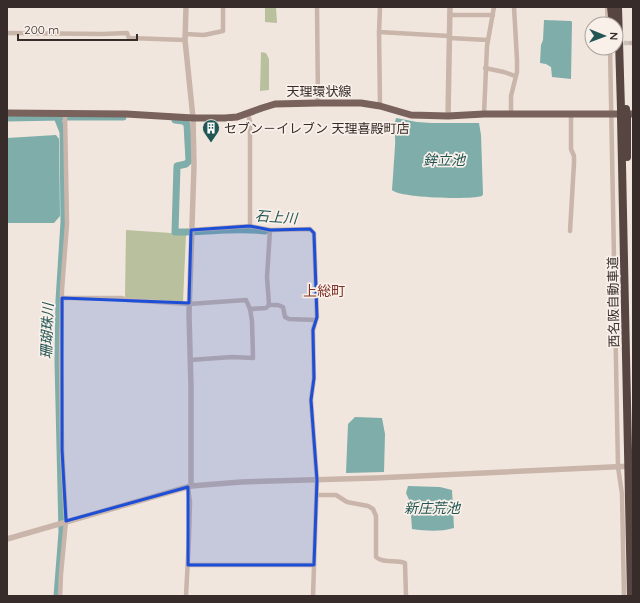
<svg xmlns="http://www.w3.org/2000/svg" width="640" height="603" font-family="Quicksand,'Noto Sans JP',sans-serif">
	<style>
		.green { fill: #b8c09e }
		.water { fill: #7eadaa }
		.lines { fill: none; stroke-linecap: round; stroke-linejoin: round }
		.river { stroke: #7eadaa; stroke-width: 7 }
		.minor-tunnel { stroke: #ccc1ba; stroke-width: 4.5; stroke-dasharray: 4.5 2; stroke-linecap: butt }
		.minor { stroke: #c9b5aa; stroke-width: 4.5 }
		.tertiary { stroke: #c9b5aa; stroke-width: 5.5 }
		.primary { stroke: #78625b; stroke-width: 7 }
		.motorway { stroke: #574541; stroke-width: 8 }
		.motorway-bridge { stroke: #574541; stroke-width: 8 }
		.marked { fill: #1d4ed8; fill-opacity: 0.2; stroke: #1d4ed8; stroke-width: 3; stroke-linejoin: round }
		.labels { text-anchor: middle; stroke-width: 3.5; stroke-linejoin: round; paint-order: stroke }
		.street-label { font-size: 13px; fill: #372c29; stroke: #f9f0ea }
		.poi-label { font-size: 13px; fill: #372c29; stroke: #f9f0ea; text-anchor: start }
		.water-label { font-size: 14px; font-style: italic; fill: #215654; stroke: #f9f0ea }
		.neighbourhood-label { font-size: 14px; fill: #813226; stroke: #f9f0ea }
	</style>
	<rect width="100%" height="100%" fill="#f1e6de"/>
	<g class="green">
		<path d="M 265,7 L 276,7 L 277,23 L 265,22 Z"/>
		<path d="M 261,52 L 266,53 L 269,59 L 269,90 L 260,91 Z"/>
		<path d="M 126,230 L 186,234 L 183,302 L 125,298 Z"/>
	</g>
	<g class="water">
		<path d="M 544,20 L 571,21 L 572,22 L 571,79 L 552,77 L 551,67 L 546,64 L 540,63 L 541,45 L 543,40 Z"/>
		<path d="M 396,118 L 417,122 L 432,123 L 479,123 L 481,135 L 483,194 L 482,196 C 471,200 399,198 392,190 C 393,176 394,161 395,146 C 396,137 393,128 396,118 Z"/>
		<path d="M 56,135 L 59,139 L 60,216 L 54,223 L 7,223 L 7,138 Z"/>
		<path d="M 355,417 L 382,418 L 385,434 L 384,472 L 346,473 L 348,424 Z"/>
		<path d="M 408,486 L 440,487 L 452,490 L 454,528 C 440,532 426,531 412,529 L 410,502 L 406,493 Z"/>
	</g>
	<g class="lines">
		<g class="river">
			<path d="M 57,117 L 63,132 L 64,222 L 59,300 L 58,362 L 62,532 L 57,596"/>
			<path d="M 7,118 L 61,117 L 123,117"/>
			<path d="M 175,120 L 183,121 L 187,124 L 189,161 L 186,164 L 177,166 L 175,232 C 205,233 235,227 265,231"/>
		</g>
		<path class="minor-tunnel" d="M 617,43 L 630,43"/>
		<g class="minor">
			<path d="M 317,7 L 318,103"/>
			<path d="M 607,7 L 608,24"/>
			<path d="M 450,15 L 493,15"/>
			<path d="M 379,32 L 449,36"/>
			<path d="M 7,33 L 103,34 L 127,33 L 129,38 L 185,40"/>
			<path d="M 185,34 L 204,35 L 223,31 L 223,7"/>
			<path d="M 449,38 L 488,40"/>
			<path d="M 630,43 L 633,43"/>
			<path d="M 610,48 L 618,467 L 622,494 L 624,596"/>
			<path d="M 485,68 L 504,72 L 515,76"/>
			<path d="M 380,106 L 379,32 L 380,7"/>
			<path d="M 248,114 L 250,122 L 250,226"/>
			<path d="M 484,114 L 487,46 L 494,7"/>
			<path d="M 511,114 L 511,96 L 517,72 L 517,60 L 514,7"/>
			<path d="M 191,230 L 250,226 L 270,230 L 310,229 L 314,233 L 317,317 L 313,330 L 314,378 L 311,400 L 317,480 L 313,596"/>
			<path d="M 570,231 L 574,163 L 574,156 L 571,149 L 571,114"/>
			<path d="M 62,298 L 122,298 L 127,300 L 189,304 L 246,300 L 250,309 L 252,321 L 253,358 L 232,357 L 190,360"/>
			<path d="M 269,305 L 267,277 L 270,230"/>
			<path d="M 250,309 L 266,308 L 269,305 L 278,305 L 283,307 L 285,317 L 289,319 L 316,320"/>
			<path d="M 317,495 L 336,495 L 347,502 L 368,506 L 373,509 L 376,516 L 376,557 C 383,564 397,559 405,563 L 406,596"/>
			<path d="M 188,565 L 314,565"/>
			<path d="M 60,596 L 61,574 L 66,521 L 62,450 L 61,358 L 62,290 L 67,224 L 65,114"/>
			<path d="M 186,596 L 189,538 L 190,502 L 188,487"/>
		</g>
		<g class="tertiary">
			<path d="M 186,7 L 185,40 L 193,118 L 194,166 L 189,315 L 191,386 L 191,486"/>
			<path d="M 448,116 L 450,7"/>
			<path d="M 7,539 L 191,486 L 241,482 L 376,478 L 633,466"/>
		</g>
		<path class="primary" d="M 7,113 L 126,114 L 193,118 L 225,118 L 237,117 L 262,108 L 275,104 L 318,103 L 361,103 L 380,106 L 411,115 L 448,116 L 484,114 L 633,114"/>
		<g class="motorway">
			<path d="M 611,7 L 613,24"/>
			<path d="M 618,7 L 621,109"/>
			<path d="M 621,117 L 628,451"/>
			<path d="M 627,117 L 627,157"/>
		</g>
		<g class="motorway-bridge">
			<path d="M 626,109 L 627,117"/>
			<path d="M 621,117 L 621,109"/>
			<path d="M 628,451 L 631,596"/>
		</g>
	</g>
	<path class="marked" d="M 250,226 L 270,230 L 310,229 L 314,233 L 317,317 L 313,330 L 314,378 L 311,400 L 317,480 L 314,565 L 188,565 L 188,487 L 66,521 L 62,450 L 62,298 L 189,303 L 191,230 Z"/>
	<defs>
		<g id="building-pin" transform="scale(0.9)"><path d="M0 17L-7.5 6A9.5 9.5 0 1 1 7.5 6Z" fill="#215654" stroke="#f9f0ea"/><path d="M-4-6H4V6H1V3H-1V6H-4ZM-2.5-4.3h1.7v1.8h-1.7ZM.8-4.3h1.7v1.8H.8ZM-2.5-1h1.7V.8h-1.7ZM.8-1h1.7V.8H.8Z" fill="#fff"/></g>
	</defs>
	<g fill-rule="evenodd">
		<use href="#building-pin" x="211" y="128"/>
	</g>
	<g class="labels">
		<g class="street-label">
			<text x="319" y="96">天理環状線</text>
			<text transform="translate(613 302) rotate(-91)" y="5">西名阪自動車道</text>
		</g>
		<g class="poi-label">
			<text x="224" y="133">セブン－イレブン 天理喜殿町店</text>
		</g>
		<g class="water-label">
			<text x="444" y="165">鉾立池</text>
			<text transform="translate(276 217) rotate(4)" y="5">石上川</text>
			<text transform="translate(47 331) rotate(-88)" y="5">珊瑚珠川</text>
			<text x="432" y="513">新庄荒池</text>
		</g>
		<g class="neighbourhood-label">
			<text x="324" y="296">上総町</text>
		</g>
	</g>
	<rect width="640" height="603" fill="none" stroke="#372c29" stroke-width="16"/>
	<g transform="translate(604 36) rotate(91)"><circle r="19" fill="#f9f0ea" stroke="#aba29d"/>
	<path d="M0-3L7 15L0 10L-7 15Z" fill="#215654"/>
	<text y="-6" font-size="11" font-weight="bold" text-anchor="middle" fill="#372c29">N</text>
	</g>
	<path d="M18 34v6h119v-6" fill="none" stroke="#372c29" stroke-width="2"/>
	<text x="24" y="34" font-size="12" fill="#372c29" stroke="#f9f0ea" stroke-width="3" paint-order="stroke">200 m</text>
</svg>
